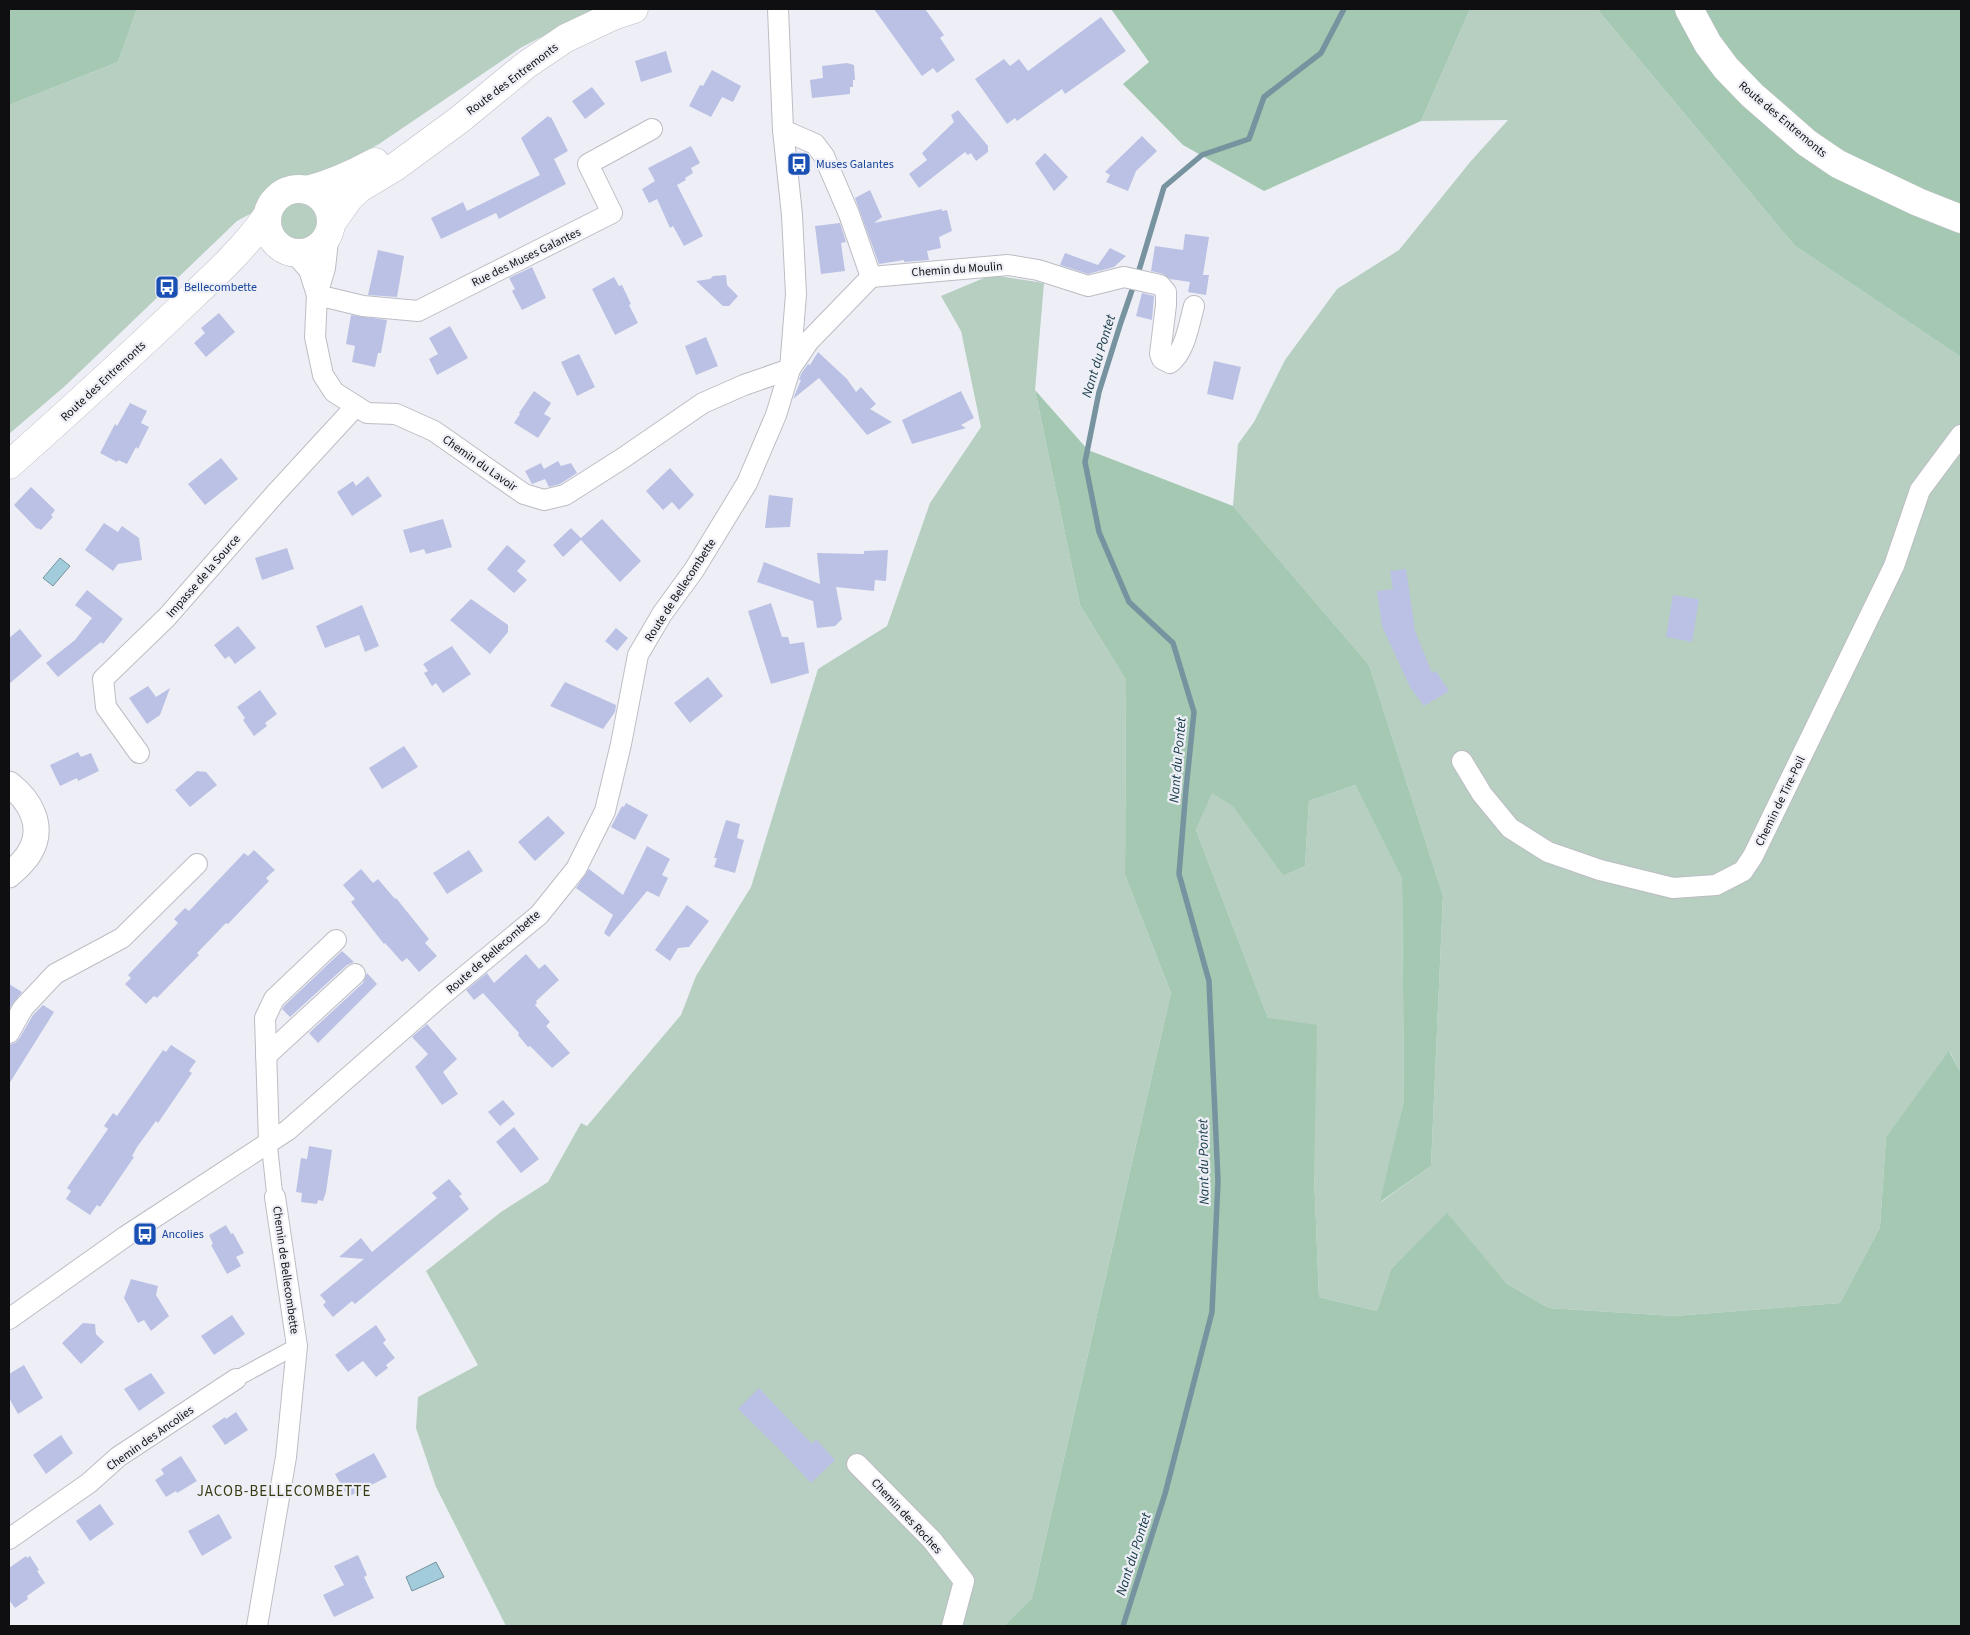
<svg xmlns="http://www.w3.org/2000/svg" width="1970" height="1635" font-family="'Source Sans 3',sans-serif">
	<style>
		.green { fill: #b6cfc0 }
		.forest { fill: #a4c8b2 }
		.water { fill: #a2ccdc; stroke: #76939f }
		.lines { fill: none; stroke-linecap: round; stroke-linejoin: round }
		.stream { stroke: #76939f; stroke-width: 5.5 }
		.building { fill: #bbc1e4 }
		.pedestrian-casing { stroke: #bcbdc4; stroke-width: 17 }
		.minor-casing { stroke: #bcbdc4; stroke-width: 22 }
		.tertiary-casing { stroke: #bcbdc4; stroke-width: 27 }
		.secondary-casing { stroke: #bcbdc4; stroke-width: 29 }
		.pedestrian { stroke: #fff; stroke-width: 15 }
		.minor { stroke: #fff; stroke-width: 20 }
		.tertiary { stroke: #fff; stroke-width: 25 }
		.secondary { stroke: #fff; stroke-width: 28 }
		.labels { text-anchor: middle; stroke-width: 4.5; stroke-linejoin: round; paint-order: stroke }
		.street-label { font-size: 12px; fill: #0f0f11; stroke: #eeeff6 }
		.transit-label { font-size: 12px; fill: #164399; stroke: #eeeff6; text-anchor: start }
		.water-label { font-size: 14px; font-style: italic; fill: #143946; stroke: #eeeff6 }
		.quarter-label { font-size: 15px; letter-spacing: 1px; fill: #363a11; stroke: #eeeff6 }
	</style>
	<rect width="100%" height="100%" fill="#eeeff6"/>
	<g class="green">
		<path d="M 137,9 L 595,9 L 522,47 L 379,144 L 237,221 L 65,386 L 9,434 L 9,105 L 118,62 Z"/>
		<path d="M 1470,9 L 1597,9 L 1795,246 L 1961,357 L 1961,1073 L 1950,1052 L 1886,1137 L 1880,1227 L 1840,1303 L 1674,1316 L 1549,1308 L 1507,1284 L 1447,1214 L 1391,1269 L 1377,1311 L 1319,1297 L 1314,1174 L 1268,1018 L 1196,830 L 1212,792 L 1233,805 L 1283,876 L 1305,866 L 1309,801 L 1355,785 L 1402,879 L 1404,1100 L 1381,1202 L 1431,1166 L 1443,896 L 1369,665 L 1233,506 L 1238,444 L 1254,422 L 1285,360 L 1337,289 L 1399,250 L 1471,161 L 1508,120 L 1421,121 Z"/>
		<circle cx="298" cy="222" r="19"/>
		<path d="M 991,275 L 1044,283 L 1035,390 L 1080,605 L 1126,680 L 1125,875 L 1171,993 L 1032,1598 L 1004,1626 L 506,1626 L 436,1487 L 416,1428 L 418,1397 L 478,1365 L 426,1271 L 501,1212 L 548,1182 L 581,1123 L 587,1126 L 681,1015 L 696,976 L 751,887 L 818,669 L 887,626 L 930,503 L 981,427 L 961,331 L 941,296 Z"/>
	</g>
	<g class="forest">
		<path d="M 9,9 L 137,9 L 118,62 L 9,105 Z"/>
		<path d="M 1111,9 L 1470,9 L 1421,121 L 1264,191 L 1183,145 L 1123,84 L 1149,62 Z"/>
		<path d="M 1597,9 L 1961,9 L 1961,357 L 1795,246 Z"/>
		<path d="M 1035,390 L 1088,450 L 1233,506 L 1369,665 L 1443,896 L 1431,1166 L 1380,1202 L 1404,1100 L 1402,879 L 1355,785 L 1309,801 L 1305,866 L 1283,876 L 1233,806 L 1212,793 L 1196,830 L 1268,1018 L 1317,1025 L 1314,1174 L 1319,1297 L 1377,1311 L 1391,1269 L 1447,1213 L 1507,1284 L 1549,1308 L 1674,1316 L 1840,1303 L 1880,1227 L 1886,1137 L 1949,1051 L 1961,1073 L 1961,1626 L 1004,1626 L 1032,1598 L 1171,993 L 1125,875 L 1126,680 L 1080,605 Z"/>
	</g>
	<g class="water">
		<path d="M 60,558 L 70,566 L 53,586 L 43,578 Z"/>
		<path d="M 436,1562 L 444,1577 L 412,1591 L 406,1577 Z"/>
	</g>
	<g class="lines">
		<path class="stream" d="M 1123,1626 L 1165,1494 L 1212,1312 L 1218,1181 L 1209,981 L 1179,874 L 1186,789 L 1194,712 L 1173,643 L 1129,602 L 1099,532 L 1085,462 L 1099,392 L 1121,322 L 1140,267 L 1164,187 L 1202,155 L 1249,139 L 1264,97 L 1321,53 L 1344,9"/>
	</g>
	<g class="building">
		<path d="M 874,9 L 925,9 L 944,35 L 940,38 L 955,60 L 937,73 L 933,68 L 922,76 Z"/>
		<path d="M 1101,17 L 1126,51 L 1065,94 L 1062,89 L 1017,121 L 1015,118 L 1007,124 L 975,79 L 1004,59 L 1010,66 L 1019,59 L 1028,71 Z"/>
		<path d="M 666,51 L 672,72 L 641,82 L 635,61 Z"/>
		<path d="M 847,63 L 854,65 L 855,80 L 853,80 L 853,87 L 850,87 L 850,94 L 812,98 L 810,80 L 823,78 L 822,66 Z"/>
		<path d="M 712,70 L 741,86 L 733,102 L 722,97 L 711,117 L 689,106 L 700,85 L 703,86 Z"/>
		<path d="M 592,87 L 605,104 L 585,119 L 572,101 Z"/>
		<path d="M 958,110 L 988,146 L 988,152 L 976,161 L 971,153 L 968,155 L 965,152 L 919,188 L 909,174 L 927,160 L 922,153 L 954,122 L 951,115 Z"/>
		<path d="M 548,116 L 550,118 L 551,117 L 568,151 L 554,159 L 566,184 L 499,219 L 496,213 L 441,239 L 431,218 L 463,202 L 467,211 L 540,175 L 521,138 Z"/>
		<path d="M 1142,136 L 1157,151 L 1136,171 L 1128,191 L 1106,182 L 1110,175 L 1105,172 Z"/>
		<path d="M 691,146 L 700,163 L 691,168 L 693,173 L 685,178 L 686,180 L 677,185 L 703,236 L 684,246 L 673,226 L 670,228 L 657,199 L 649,203 L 642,189 L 655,181 L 648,168 Z"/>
		<path d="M 1045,153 L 1068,177 L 1054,191 L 1035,163 Z"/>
		<path d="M 870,190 L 882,217 L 874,223 L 942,209 L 942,211 L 947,210 L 952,231 L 939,237 L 941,248 L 927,251 L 929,260 L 904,262 L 904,260 L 879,264 L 855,198 Z"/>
		<path d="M 840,223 L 846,242 L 841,243 L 845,271 L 821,274 L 815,226 Z"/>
		<path d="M 1185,234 L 1209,237 L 1203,275 L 1209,275 L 1206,295 L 1188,292 L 1190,282 L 1170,279 L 1163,274 L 1151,271 L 1155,246 L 1183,250 Z"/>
		<path d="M 1110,248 L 1126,256 L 1114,267 L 1088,274 L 1060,265 L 1065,253 L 1098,265 Z"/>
		<path d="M 378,250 L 404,256 L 397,297 L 368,295 Z"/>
		<path d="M 532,267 L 546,298 L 522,310 L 512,291 L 515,289 L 509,278 Z"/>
		<path d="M 726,275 L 727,285 L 738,296 L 729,306 L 723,306 L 696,281 L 710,279 L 713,276 Z"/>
		<path d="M 614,277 L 619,286 L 622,285 L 631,304 L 629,305 L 638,323 L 615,335 L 592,289 Z"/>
		<path d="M 1142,293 L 1154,296 L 1152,320 L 1136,316 Z"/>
		<path d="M 219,313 L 235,332 L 206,357 L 194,343 L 205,333 L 201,328 Z"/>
		<path d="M 351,315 L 387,320 L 381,353 L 378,353 L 375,367 L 352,362 L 355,346 L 346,344 Z"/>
		<path d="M 450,326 L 468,358 L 437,375 L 429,359 L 438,354 L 429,338 Z"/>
		<path d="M 706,337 L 718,366 L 696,375 L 685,346 Z"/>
		<path d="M 818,352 L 847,379 L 856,392 L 861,387 L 876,404 L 870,409 L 892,422 L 867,435 L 819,378 L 793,399 L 801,380 L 799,380 L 801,374 L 808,364 L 810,365 Z"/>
		<path d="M 579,354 L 595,387 L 577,396 L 561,362 Z"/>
		<path d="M 1214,361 L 1241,367 L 1233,400 L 1207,394 Z"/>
		<path d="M 534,391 L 551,403 L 544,414 L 551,418 L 538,438 L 514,423 L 520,414 L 519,413 Z"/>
		<path d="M 961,391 L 974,418 L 961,425 L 966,428 L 912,444 L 902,420 Z"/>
		<path d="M 130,403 L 147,411 L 141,423 L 149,427 L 138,449 L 136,447 L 127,464 L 118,460 L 117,462 L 100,453 L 115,424 L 117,426 Z"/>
		<path d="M 221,458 L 238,479 L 205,505 L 188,484 Z"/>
		<path d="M 558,461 L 561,466 L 571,463 L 577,473 L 560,484 L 549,487 L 545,479 L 532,484 L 525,471 L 541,463 L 544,469 Z"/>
		<path d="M 670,468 L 694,495 L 679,510 L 672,502 L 663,510 L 646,491 Z"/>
		<path d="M 368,476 L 382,496 L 352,516 L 337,492 L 353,481 L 356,486 Z"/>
		<path d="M 31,487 L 55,510 L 51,515 L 53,517 L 41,530 L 38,528 L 37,529 L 14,505 Z"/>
		<path d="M 769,495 L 793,498 L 790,527 L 765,528 Z"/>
		<path d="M 443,519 L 452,547 L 426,554 L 424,549 L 410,553 L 403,530 Z"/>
		<path d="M 602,519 L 641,561 L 620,582 L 581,540 L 563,557 L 553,545 L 571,528 L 581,538 Z"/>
		<path d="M 104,523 L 118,532 L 122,526 L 139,538 L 142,560 L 118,564 L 113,571 L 85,550 Z"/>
		<path d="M 507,545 L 526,561 L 517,571 L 527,580 L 514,593 L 487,569 Z"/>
		<path d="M 287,548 L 294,569 L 262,580 L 255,558 Z"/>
		<path d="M 888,550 L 886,581 L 875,580 L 874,591 L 836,587 L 842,619 L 835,626 L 817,628 L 813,601 L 757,582 L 764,562 L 820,584 L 817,553 L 864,554 L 864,551 Z"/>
		<path d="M 1406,569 L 1415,631 L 1432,673 L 1436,671 L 1449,691 L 1424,706 L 1410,687 L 1382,626 L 1377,591 L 1393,589 L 1390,571 Z"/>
		<path d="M 87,590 L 123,619 L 103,644 L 101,642 L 58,677 L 46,663 L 75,640 L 92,618 L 75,605 Z"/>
		<path d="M 1673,595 L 1699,599 L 1692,642 L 1666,637 Z"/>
		<path d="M 471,599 L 508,625 L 508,632 L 490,654 L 450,620 Z"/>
		<path d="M 771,603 L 782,637 L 788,637 L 790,644 L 804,642 L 809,673 L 771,684 L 748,611 Z"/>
		<path d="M 362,605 L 379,646 L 365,652 L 359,635 L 325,648 L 316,626 Z"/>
		<path d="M 238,626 L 256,648 L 235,664 L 229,656 L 225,659 L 214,645 Z"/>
		<path d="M 616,628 L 628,638 L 617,651 L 605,641 Z"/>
		<path d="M 20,629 L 42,656 L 9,684 L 9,638 Z"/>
		<path d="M 452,646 L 471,674 L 443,693 L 436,683 L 432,686 L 424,673 L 428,671 L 423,664 Z"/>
		<path d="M 708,677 L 723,696 L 690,723 L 674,703 Z"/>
		<path d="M 565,682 L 616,705 L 615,712 L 603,729 L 550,706 Z"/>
		<path d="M 148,686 L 156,697 L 170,688 L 160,715 L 147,724 L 129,698 Z"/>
		<path d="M 260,690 L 277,714 L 265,723 L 267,726 L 254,736 L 243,720 L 245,718 L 237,707 Z"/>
		<path d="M 404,746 L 418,767 L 382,789 L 369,768 Z"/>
		<path d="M 78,752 L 81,757 L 91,753 L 99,771 L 78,781 L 77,778 L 60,786 L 50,765 Z"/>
		<path d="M 197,771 L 206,772 L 217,785 L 190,807 L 175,790 Z"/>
		<path d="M 626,803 L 648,815 L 635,840 L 611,827 L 622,806 L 624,807 Z"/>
		<path d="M 548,816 L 565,833 L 535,861 L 518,842 Z"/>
		<path d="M 726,820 L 740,824 L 737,838 L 744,840 L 735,873 L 714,867 L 717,858 L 714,858 Z"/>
		<path d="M 647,846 L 670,859 L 662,875 L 668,878 L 659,897 L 647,891 L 609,937 L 604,933 L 613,915 L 576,888 L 589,869 L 623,895 Z"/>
		<path d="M 254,850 L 275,870 L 266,878 L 269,881 L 228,924 L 226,923 L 204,946 L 197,953 L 199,955 L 157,998 L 154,996 L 146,1004 L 125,984 L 131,978 L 128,975 L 178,923 L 174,919 L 185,908 L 189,911 L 244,853 L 248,856 Z"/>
		<path d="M 469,850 L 483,871 L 447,894 L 433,873 Z"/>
		<path d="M 361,869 L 373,883 L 378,879 L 395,899 L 396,898 L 429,939 L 425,943 L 437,956 L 419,972 L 407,958 L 402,962 L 385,943 L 384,944 L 351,902 L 355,899 L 343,885 Z"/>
		<path d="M 687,905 L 709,921 L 689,947 L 678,948 L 670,961 L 655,950 Z"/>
		<path d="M 342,951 L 354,962 L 347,965 L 290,1017 L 282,1009 L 284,1006 Z"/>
		<path d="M 526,954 L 539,969 L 545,964 L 559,980 L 536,1001 L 537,1003 L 535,1005 L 550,1022 L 546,1026 L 570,1053 L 552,1068 L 530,1046 L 528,1047 L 518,1035 L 519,1033 L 483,993 L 474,1000 L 466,990 L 487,973 L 494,983 Z"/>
		<path d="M 367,973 L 377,984 L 318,1043 L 309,1033 L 363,983 Z"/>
		<path d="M 9,984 L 22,992 L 9,1009 Z"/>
		<path d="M 43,1005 L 54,1012 L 9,1084 L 9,1045 L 15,1043 L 19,1039 L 33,1015 Z"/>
		<path d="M 427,1024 L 457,1059 L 443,1072 L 458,1094 L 442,1105 L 415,1067 L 428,1054 L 412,1037 Z"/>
		<path d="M 171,1045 L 196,1061 L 189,1071 L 192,1073 L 158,1123 L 156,1121 L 137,1147 L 132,1156 L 134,1157 L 100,1207 L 97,1205 L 90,1215 L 66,1199 L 71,1191 L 67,1188 L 108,1129 L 104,1126 L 113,1113 L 117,1116 L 163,1050 L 166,1052 Z"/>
		<path d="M 503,1100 L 515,1114 L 500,1126 L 488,1112 Z"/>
		<path d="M 514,1127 L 539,1159 L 521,1173 L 496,1142 Z"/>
		<path d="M 309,1146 L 332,1150 L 326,1192 L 323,1201 L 318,1200 L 317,1204 L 301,1202 L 302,1193 L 296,1192 L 301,1158 L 307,1159 Z"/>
		<path d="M 449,1179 L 462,1194 L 459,1196 L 469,1209 L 355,1304 L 352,1301 L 333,1317 L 323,1305 L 326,1302 L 320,1295 L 364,1259 L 339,1257 L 361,1238 L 372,1252 L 437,1198 L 432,1193 Z"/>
		<path d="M 226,1225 L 231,1234 L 233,1233 L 244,1253 L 236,1257 L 241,1266 L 227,1274 L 211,1245 L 213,1244 L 209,1235 Z"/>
		<path d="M 131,1279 L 158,1286 L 156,1295 L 169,1316 L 151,1331 L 144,1320 L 138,1323 L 124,1298 Z"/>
		<path d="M 232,1315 L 245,1334 L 214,1355 L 201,1336 Z"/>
		<path d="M 83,1323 L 95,1324 L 96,1334 L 104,1342 L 81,1364 L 62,1343 Z"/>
		<path d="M 376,1325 L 386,1340 L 383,1343 L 395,1358 L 386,1365 L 388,1368 L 376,1377 L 363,1361 L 348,1372 L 335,1355 Z"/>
		<path d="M 24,1365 L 43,1398 L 18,1414 L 9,1398 L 9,1374 Z"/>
		<path d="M 151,1373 L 165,1393 L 139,1411 L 124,1389 Z"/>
		<path d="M 759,1388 L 812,1444 L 816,1439 L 835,1460 L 811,1483 L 778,1448 L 738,1409 Z"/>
		<path d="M 236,1412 L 248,1430 L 225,1445 L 212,1426 L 225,1417 L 226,1419 Z"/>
		<path d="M 61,1435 L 73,1453 L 46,1474 L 33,1455 Z"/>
		<path d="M 374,1453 L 387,1477 L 348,1497 L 335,1474 Z"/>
		<path d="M 181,1456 L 197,1481 L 177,1493 L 176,1491 L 166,1497 L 155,1480 L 164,1474 L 161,1469 Z"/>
		<path d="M 100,1504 L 114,1524 L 90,1541 L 76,1521 Z"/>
		<path d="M 219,1514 L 232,1538 L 202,1556 L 188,1531 Z"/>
		<path d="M 358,1555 L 367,1575 L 364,1577 L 374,1598 L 334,1617 L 323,1595 L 344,1585 L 334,1566 Z"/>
		<path d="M 26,1556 L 27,1558 L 30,1556 L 39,1570 L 37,1571 L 45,1583 L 27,1596 L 28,1599 L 15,1608 L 9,1600 L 9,1568 Z"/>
	</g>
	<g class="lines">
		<g class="pedestrian-casing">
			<g id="pedestrian">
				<path d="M 269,1142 L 275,1197"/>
				<path d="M 236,1379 L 297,1346"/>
			</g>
		</g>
		<g class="minor-casing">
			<g id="minor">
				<path d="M 783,130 L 815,144 L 824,156 L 849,214 L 871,277"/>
				<path d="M 329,232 L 325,268 L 317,295 L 315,337 L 323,375 L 334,392 L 367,413 L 396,414 L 434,431 L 524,494 L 544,500 L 565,495 L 623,458 L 703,403 L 744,385 L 790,369 L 809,341 L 871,277"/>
				<path d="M 294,253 L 309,270 L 317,295"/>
				<path d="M 871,277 L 1008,265 L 1038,270 L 1088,286 L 1124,277 L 1160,285 L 1166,292 L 1166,305 L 1160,354 L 1162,359 L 1170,363 C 1185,352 1189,324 1194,306"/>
				<path d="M 317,295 L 363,306 L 418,311 L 612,213 L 588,164 L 652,129"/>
				<path d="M 139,753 L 106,707 L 103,679 L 167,617 L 275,494 L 356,406"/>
				<path d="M 1462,761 L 1482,794 L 1510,828 L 1548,852 L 1600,870 L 1673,888 L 1716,885 L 1743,871 L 1753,856 L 1894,566 L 1920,490 L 1961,435"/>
				<path d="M 9,1033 L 23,1008 L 55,974 L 122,938 L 197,864"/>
				<path d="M 266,1056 L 355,974"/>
				<path d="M 269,1142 L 265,1018 L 274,999 L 336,940"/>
				<path d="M 9,1319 L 126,1236 L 288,1130 L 441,996 L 539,915 L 576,869 L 605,811 L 621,744 L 638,655 L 662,614 L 694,570 L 747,483 L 776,415 L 790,369 L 796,294 L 792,215 L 783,130 L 778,9"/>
				<path d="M 857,1464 L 932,1540 L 964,1581 L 952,1626"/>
				<path d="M 9,1539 L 89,1483 L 118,1457 L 236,1379"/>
				<path d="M 257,1626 L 286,1457 L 297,1346 L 275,1197"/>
			</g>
		</g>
		<g class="tertiary-casing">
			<path id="tertiary" d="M 9,784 C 30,800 45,826 30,852 C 25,861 16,869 9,875"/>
		</g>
		<g class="secondary-casing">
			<g id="secondary">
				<path d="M 1689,9 L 1708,44 L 1726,68 L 1752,95 L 1807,143 L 1838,164 L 1918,202 L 1961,219"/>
				<circle cx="299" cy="221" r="32"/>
				<path d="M 307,190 C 331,184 353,174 375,162"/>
				<path d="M 331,224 L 350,197 L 360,188 L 395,167 L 459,120 L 526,65 L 566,38 L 613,16 L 634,9"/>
				<path d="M 9,465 C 65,415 120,365 175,313 C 206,283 241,253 266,217"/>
			</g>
		</g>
		<use href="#pedestrian" class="pedestrian"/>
		<use href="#minor" class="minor"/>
		<use href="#tertiary" class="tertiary"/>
		<use href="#secondary" class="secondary"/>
	</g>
	<defs>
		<g id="bus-square" transform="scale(1.25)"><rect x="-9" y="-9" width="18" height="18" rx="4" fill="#1a4fb4" stroke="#eeeff6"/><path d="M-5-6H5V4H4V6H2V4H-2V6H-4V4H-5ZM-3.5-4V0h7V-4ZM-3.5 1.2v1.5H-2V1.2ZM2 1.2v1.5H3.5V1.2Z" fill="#fff"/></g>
	</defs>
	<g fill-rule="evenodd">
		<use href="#bus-square" x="799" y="164"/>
		<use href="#bus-square" x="167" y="287"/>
		<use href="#bus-square" x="145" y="1234"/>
	</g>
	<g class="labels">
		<g class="street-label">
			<text transform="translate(512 79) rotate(-37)" y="4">Route des Entremonts</text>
			<text transform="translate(1783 119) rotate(40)" y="4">Route des Entremonts</text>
			<text transform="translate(526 257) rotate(-26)" y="4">Rue des Muses Galantes</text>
			<text transform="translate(957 269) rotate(-4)" y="4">Chemin du Moulin</text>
			<text transform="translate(103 381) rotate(-43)" y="4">Route des Entremonts</text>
			<text transform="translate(480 463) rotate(35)" y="4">Chemin du Lavoir</text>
			<text transform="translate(203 576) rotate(-49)" y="4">Impasse de la Source</text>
			<text transform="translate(680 590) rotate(-57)" y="4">Route de Bellecombette</text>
			<text transform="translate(1780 801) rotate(-64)" y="4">Chemin de Tire-Poil</text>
			<text transform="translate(493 952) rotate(-41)" y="4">Route de Bellecombette</text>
			<text transform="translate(286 1270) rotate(82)" y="4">Chemin de Bellecombette</text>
			<text transform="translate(150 1438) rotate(-35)" y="4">Chemin des Ancolies</text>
			<text transform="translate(907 1516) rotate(47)" y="4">Chemin des Roches</text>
		</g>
		<g class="transit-label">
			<text x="816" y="168">Muses Galantes</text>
			<text x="184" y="291">Bellecombette</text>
			<text x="162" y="1238">Ancolies</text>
		</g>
		<g class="water-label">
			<text transform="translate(1098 356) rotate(-73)" y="5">Nant du Pontet</text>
			<text transform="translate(1177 760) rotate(-85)" y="5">Nant du Pontet</text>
			<text transform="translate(1203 1162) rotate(-91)" y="5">Nant du Pontet</text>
			<text transform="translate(1133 1554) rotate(-72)" y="5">Nant du Pontet</text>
		</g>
		<g class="quarter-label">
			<text x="284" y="1496">JACOB-BELLECOMBETTE</text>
		</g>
	</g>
	<rect width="1970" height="1635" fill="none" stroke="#0f0f11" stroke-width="20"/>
</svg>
